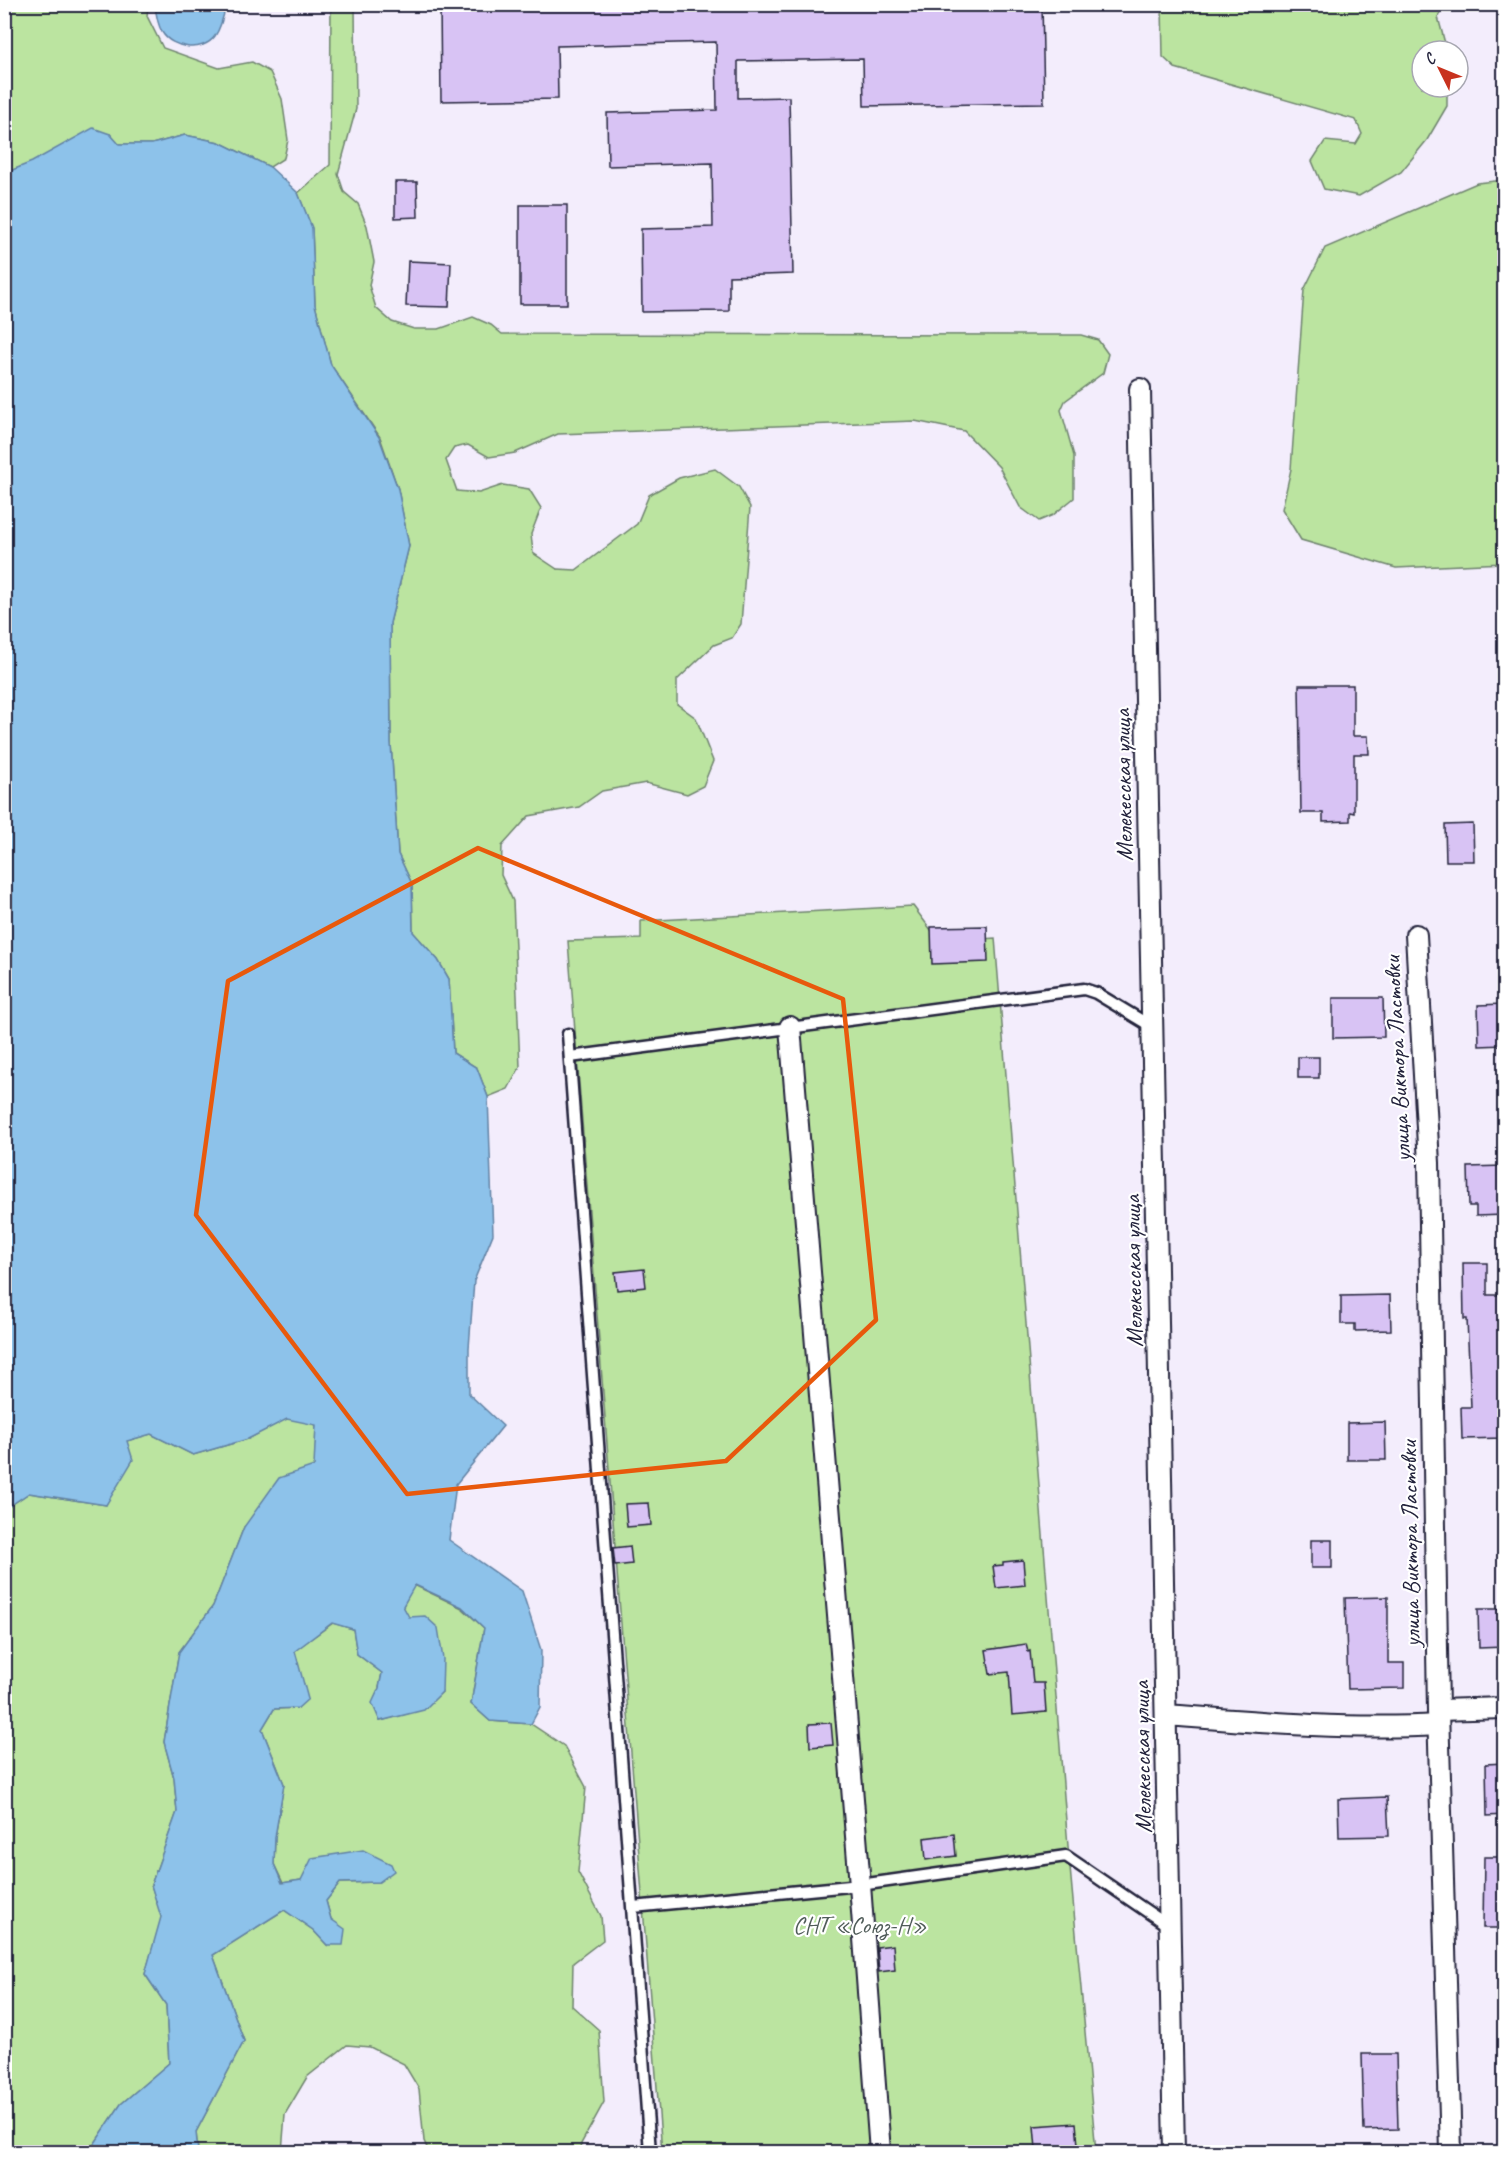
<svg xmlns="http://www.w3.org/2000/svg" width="1509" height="2157" font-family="Caveat,sans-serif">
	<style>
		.green { fill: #bbe4a0; stroke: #6e836e; stroke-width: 1.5 }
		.water { fill: #8dc2ea; stroke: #6282a4; stroke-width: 1.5 }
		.building { fill: #d8c3f4; stroke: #22223b; stroke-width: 1.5 }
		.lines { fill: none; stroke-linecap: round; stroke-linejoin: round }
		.service-casing { stroke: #22223b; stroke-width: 15 }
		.minor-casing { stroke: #22223b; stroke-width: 24 }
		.service { stroke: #fff; stroke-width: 10 }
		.minor { stroke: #fff; stroke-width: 20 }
		.marked { fill: none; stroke: #e8590c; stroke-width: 4.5; stroke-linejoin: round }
		.labels { text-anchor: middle; stroke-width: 4.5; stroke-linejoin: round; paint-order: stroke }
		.street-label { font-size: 24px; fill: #22223b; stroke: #fff }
		.park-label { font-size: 24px; fill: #505c59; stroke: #fff }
	</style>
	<rect width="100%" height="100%" fill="#f3edfc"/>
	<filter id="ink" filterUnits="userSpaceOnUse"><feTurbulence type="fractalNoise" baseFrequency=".0167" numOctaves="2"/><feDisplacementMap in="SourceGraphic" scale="12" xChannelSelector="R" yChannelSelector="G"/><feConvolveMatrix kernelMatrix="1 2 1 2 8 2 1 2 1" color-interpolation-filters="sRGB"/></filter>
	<g filter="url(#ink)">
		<g class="green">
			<path d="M 5,5 L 148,5 L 147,16 L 163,48 L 219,68 L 252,62 L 270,72 L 282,99 L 288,140 L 284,158 L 270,167 L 219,142 L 185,135 L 152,144 L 118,144 L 110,134 L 5,173 Z"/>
			<path d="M 331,5 L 355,5 L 356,109 L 338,174 L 344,192 L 358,204 L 367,226 L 374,262 L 369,285 L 376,308 L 392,322 L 414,329 L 439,329 L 473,317 L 491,325 L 502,334 L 1081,335 L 1098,340 L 1108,354 L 1103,373 L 1065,401 L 1061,410 L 1074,456 L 1074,498 L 1053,515 L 1039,521 L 1020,507 L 999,467 L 964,431 L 915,421 L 558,434 L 515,453 L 489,457 L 468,445 L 454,448 L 446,460 L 457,491 L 479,493 L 503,485 L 529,489 L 541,508 L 531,534 L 533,553 L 557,569 L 576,570 L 637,524 L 649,495 L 679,478 L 715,469 L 739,487 L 750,507 L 741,624 L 732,638 L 714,645 L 677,680 L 677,704 L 696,718 L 713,761 L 703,786 L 687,794 L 646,783 L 602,791 L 579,807 L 529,816 L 502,846 L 501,875 L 513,901 L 520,1067 L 508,1089 L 488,1097 L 477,1068 L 453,1053 L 449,979 L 438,960 L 413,932 L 412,884 L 398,854 L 391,743 L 390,623 L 409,546 L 398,489 L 380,437 L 331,365 L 315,305 L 312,229 L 298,193 L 330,165 Z"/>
			<path d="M 1162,5 L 1444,5 L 1438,17 L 1447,51 L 1422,51 L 1422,87 L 1447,87 L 1447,106 L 1427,140 L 1401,172 L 1359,196 L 1324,189 L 1312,161 L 1325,141 L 1356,144 L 1362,134 L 1356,120 L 1175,68 L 1163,57 Z"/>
			<path d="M 1504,180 L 1504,563 L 1396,568 L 1301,540 L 1282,509 L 1291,469 L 1304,290 L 1325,248 L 1477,183 Z"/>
			<path d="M 913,906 L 940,942 L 995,938 L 1068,1846 L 1096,2152 L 662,2152 L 568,941 L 641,939 L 641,921 Z"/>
			<path d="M 287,1418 L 316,1424 L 315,1466 L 244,1527 L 213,1606 L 179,1652 L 164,1742 L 174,1778 L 177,1812 L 151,1885 L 162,1917 L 145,1974 L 166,2005 L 169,2063 L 121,2104 L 93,2146 L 92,2152 L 5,2152 L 5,1509 L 29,1493 L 106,1505 L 126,1441 L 151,1434 L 193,1455 L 248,1439 Z"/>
			<path d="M 414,1585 L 462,1608 L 484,1628 L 471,1704 L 490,1721 L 531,1724 L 564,1746 L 586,1787 L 578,1872 L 601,1916 L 603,1940 L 573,1963 L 572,2006 L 599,2030 L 604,2102 L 581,2144 L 582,2152 L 429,2152 L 424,2141 L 419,2089 L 404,2064 L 370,2047 L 347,2045 L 307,2077 L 285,2114 L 282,2152 L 198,2152 L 196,2132 L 244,2041 L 213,1955 L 284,1910 L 313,1930 L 327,1945 L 331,1919 L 326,1901 L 340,1883 L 379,1882 L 301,1880 L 283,1883 L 274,1864 L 275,1837 L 284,1784 L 262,1729 L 274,1709 L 298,1708 L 294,1651 L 333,1623 L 353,1629 L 357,1654 L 382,1673 L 379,1688 L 373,1703 L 380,1721 L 424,1709 L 442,1692 L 403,1606 Z"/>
		</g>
		<g class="water">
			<path d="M 155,5 L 155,4 L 226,5 C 224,14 221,28 215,36 C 203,53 172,49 162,32 C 157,23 156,14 155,5 Z"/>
			<path d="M 93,128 L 110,134 L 119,144 L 152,144 L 185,135 L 219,142 L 270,167 L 298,193 L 312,228 L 315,305 L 331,365 L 379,437 L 398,489 L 409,546 L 390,623 L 391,743 L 398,854 L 412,884 L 413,932 L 438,960 L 449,979 L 453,1053 L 477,1068 L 488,1097 L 493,1234 L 474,1281 L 469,1348 L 469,1394 L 503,1426 L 456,1484 L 449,1540 L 522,1591 L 541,1650 L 540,1707 L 531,1724 L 490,1721 L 471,1704 L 484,1628 L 462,1607 L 415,1585 L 403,1606 L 409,1617 L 425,1616 L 438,1628 L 443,1659 L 442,1692 L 424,1710 L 380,1721 L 372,1703 L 379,1688 L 382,1673 L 357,1654 L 353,1629 L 332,1623 L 295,1651 L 308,1699 L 298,1708 L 274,1709 L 262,1729 L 284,1784 L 275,1837 L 274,1864 L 282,1883 L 301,1880 L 312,1858 L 363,1850 L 391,1864 L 394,1871 L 379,1882 L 340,1883 L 326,1901 L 331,1919 L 345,1929 L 343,1945 L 327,1945 L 313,1930 L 284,1910 L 213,1955 L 244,2041 L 196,2132 L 198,2152 L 92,2152 L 93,2146 L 121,2104 L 169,2063 L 166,2005 L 145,1974 L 161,1917 L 151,1885 L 177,1812 L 174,1778 L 164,1742 L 179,1652 L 213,1606 L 244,1527 L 279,1478 L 314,1466 L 316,1425 L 287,1419 L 248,1439 L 193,1455 L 151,1434 L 127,1441 L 133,1460 L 106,1505 L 29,1493 L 5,1509 L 5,173 L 32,162 Z"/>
		</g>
		<g class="building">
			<path d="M 440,4 L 1042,4 L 1044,103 L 864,106 L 863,59 L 738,61 L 738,98 L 789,97 L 793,274 L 729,276 L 729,311 L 642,312 L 641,229 L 713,227 L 712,163 L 608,166 L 607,113 L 717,110 L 716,42 L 557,46 L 558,99 L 441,101 Z"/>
			<path d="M 395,182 L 417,182 L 418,217 L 395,218 Z"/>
			<rect x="520" y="205" width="47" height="99"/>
			<path d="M 408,261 L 451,263 L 449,307 L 406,306 Z"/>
			<path d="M 1299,685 L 1353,685 L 1353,736 L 1368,736 L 1369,754 L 1354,754 L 1354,813 L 1350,812 L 1350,821 L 1323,822 L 1323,813 L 1301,813 Z"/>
			<path d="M 1473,824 L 1474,861 L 1446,861 L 1445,825 Z"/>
			<path d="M 987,926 L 988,962 L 932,964 L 931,927 Z"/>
			<path d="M 1333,998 L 1383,998 L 1384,1037 L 1333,1038 Z"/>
			<path d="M 1504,1004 L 1504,1045 L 1479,1046 L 1478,1005 Z"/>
			<rect x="1298" y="1057" width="21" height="21"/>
			<path d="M 1504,1166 L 1504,1215 L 1476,1216 L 1476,1206 L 1469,1206 L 1468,1167 Z"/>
			<path d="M 1463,1263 L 1487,1263 L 1487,1295 L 1504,1295 L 1504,1438 L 1462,1439 L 1461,1407 L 1471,1407 L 1467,1319 L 1464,1319 Z"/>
			<path d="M 644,1269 L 646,1287 L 617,1290 L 615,1272 Z"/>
			<path d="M 1390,1295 L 1391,1330 L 1355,1331 L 1355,1324 L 1341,1324 L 1341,1296 Z"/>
			<path d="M 1385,1422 L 1386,1460 L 1347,1460 L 1347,1423 Z"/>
			<path d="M 649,1503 L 651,1525 L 627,1527 L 625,1504 Z"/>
			<rect x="1311" y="1540" width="21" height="28"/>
			<path d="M 630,1546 L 632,1564 L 615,1566 L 613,1548 Z"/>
			<path d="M 1023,1560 L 1025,1585 L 996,1588 L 993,1566 L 1003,1565 L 1003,1562 Z"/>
			<path d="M 1388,1597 L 1388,1663 L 1404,1663 L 1404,1688 L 1348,1689 L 1345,1598 Z"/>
			<path d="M 1478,1609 L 1504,1609 L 1504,1647 L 1479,1648 Z"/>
			<path d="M 1026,1644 L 1028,1652 L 1030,1651 L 1033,1683 L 1044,1683 L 1046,1712 L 1012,1715 L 1009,1672 L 990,1674 L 986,1650 Z"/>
			<path d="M 831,1723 L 833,1745 L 810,1747 L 809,1724 Z"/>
			<path d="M 1504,1763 L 1504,1815 L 1487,1816 L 1486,1764 Z"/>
			<path d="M 1387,1797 L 1389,1836 L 1339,1837 L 1338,1799 Z"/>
			<path d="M 954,1834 L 956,1856 L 926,1860 L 924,1838 Z"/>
			<path d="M 1484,1857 L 1504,1857 L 1504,1928 L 1483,1928 Z"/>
			<path d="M 893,1945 L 895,1970 L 879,1972 L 877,1947 Z"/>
			<path d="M 1362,2054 L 1396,2054 L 1398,2129 L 1364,2130 Z"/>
			<path d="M 1076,2123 L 1078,2145 L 1036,2149 L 1034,2126 Z"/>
		</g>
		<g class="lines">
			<g class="service-casing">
				<g id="service">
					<path d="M 568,1034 L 650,2152"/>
					<path d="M 570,1057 L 1084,989 L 1096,993 L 1154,1028"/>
					<path d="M 633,1907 L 860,1885 L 1066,1856 L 1170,1927"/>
				</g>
			</g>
			<g class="minor-casing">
				<g id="minor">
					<path d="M 1140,389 L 1174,2152"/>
					<path d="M 1416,935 L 1429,1163 L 1438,1710 L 1451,2152"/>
					<path d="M 790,1027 L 860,1885 L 880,2152"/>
					<path d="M 1438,1710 L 1504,1708"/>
					<path d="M 1167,1715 C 1257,1722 1347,1730 1438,1725"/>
				</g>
			</g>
			<use href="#service" class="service"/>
			<use href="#minor" class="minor"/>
		</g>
	</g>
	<path class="marked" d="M 478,848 L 843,999 L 876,1320 L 726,1461 L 407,1494 L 196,1215 L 228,981 Z"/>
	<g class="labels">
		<g class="street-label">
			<text transform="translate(1123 785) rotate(-91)" y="8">Мелекесская улица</text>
			<text transform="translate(1397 1059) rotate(-93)" y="8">улица Виктора Ластовки</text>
			<text transform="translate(1133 1271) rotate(-91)" y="8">Мелекесская улица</text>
			<text transform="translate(1410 1544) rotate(-91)" y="8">улица Виктора Ластовки</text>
			<text transform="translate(1142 1757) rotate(-91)" y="8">Мелекесская улица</text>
		</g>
		<g class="park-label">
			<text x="860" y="1933">СНТ «Союз-Н»</text>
		</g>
	</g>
	<rect width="1509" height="2157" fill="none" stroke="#fff" stroke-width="24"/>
	<rect x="12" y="12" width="1485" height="2133" fill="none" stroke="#22223b" stroke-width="2" filter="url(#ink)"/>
	<g transform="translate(1440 69) rotate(313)"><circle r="28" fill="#ffffff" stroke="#a7a7b1" stroke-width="1.5"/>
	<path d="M0-4.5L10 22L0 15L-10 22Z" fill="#c8321e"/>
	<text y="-9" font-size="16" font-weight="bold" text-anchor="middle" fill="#22223b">С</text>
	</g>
</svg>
